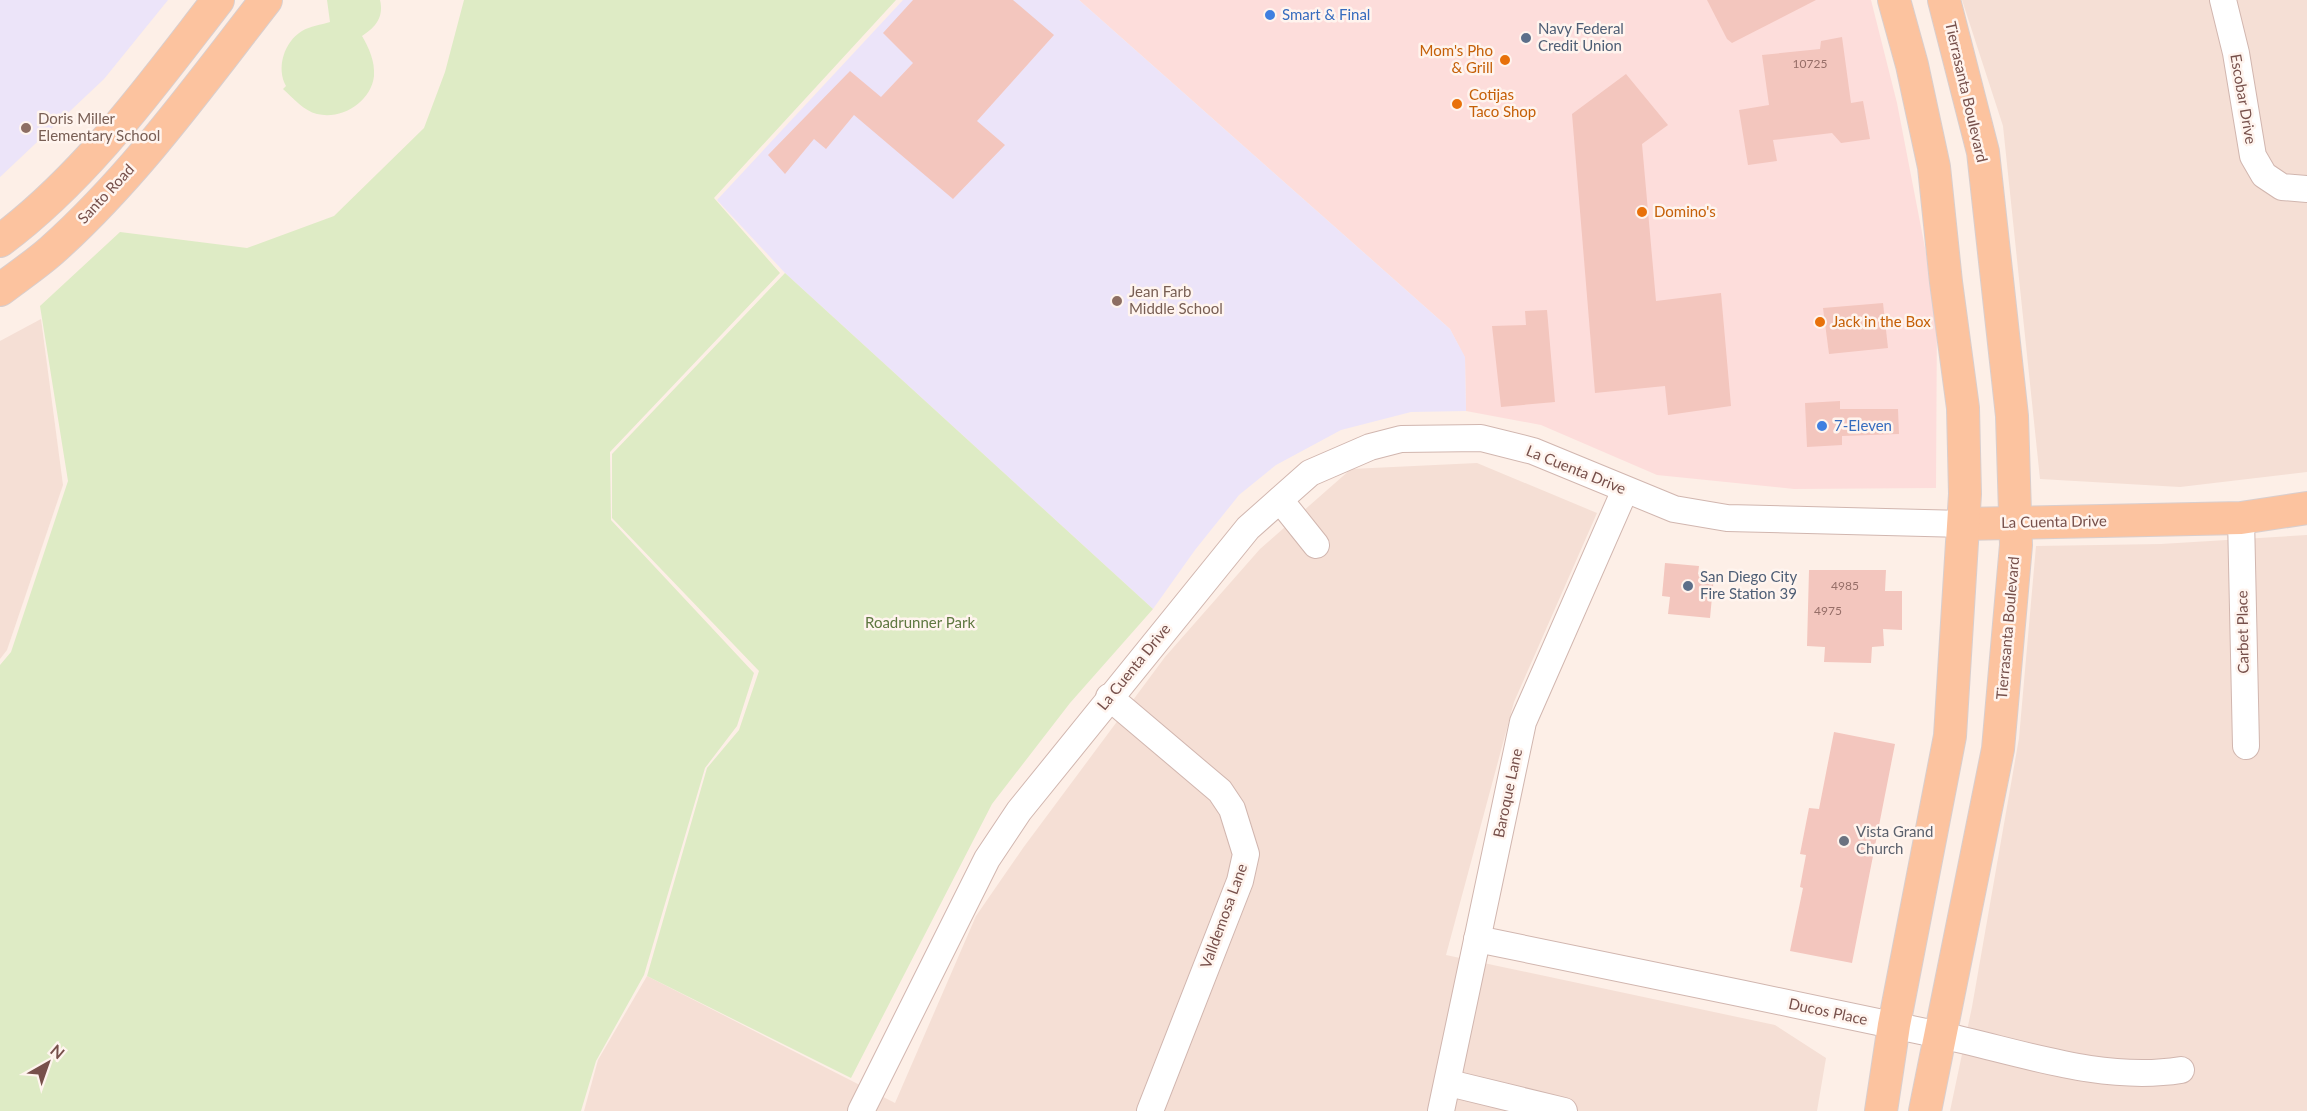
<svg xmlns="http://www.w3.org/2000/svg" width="2307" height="1111" font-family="Lato,sans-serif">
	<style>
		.residential { fill: #f5dfd5 }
		.commercial { fill: #fddddb }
		.education { fill: #ece4f9 }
		.green { fill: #deebc5 }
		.building { fill: #f3c6be }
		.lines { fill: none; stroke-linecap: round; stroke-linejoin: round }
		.minor-casing { stroke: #d1b6af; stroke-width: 28 }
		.major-casing { stroke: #d9cecd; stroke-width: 34 }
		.minor { stroke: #fff; stroke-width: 26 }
		.major { stroke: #fcc39f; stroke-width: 32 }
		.shop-dot { fill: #3f7fe0; stroke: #fff4ee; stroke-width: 2 }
		.service-dot { fill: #5c6f8a; stroke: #fff4ee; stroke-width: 2 }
		.food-dot { fill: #e8710a; stroke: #fff4ee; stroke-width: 2 }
		.education-dot { fill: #8d6e63; stroke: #fff4ee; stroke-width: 2 }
		.worship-dot { fill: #6b7280; stroke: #fff4ee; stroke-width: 2 }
		.labels { text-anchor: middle; stroke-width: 5; stroke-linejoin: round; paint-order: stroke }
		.number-label { font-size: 12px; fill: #966e68 }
		.shop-label { font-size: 15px; fill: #366cbe; stroke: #fff4ee; text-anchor: start }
		.service-label { font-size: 15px; fill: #4e5e75; stroke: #fff4ee; text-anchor: start }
		.food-label { font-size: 15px; fill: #c56008; stroke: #fff4ee; text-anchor: start }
		.street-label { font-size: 15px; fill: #77504b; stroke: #fff4ee }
		.education-label { font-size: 15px; fill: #785e54; stroke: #fff4ee; text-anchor: start }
		.park-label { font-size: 15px; fill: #5e7740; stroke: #fff4ee }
		.worship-label { font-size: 15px; fill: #5b616d; stroke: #fff4ee; text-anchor: start }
	</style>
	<rect width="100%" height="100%" fill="#fdefe7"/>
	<g class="residential">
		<path d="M 1962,0 L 2307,0 L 2307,472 L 2180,487 L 2040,479 L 2003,126 Z"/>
		<path d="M 41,319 L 63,485 L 7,650 L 0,659 L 0,341 Z"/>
		<path d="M 1477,463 L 1597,513 L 1514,702 L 1446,955 L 1775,1025 L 1826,1058 L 1817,1111 L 584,1111 L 598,1060 L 647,976 L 895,1103 L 976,916 L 1023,848 L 1165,657 L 1260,549 L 1351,469 Z"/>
		<path d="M 2307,535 L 2307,1111 L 1950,1111 L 1972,1007 L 2019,738 L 2036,546 L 2161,544 Z"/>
	</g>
	<path class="commercial" d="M 1079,0 L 1871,0 L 1897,103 L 1937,310 L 1936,488 L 1794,489 L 1657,475 L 1541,425 L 1466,411 L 1465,358 L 1450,329 Z"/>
	<g class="education">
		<path d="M 0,0 L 168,0 L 104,79 L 0,177 Z"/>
		<path d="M 903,0 L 1079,0 L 1450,329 L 1465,357 L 1466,411 L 1411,412 L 1341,430 L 1276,465 L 1239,495 L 1195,550 L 1153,609 L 785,273 L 717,200 Z"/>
	</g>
	<g class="green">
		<path d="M 327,0 L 380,0 C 384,17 376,27 362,36 C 369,48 375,61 374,76 C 371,102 342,120 317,114 C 304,111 293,98 283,89 L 286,86 C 276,68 284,42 302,31 C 310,26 321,25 330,22 Z"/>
		<path d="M 464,0 L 896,0 L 714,198 L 780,273 L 610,452 L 611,520 L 754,673 L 737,726 L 705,768 L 644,975 L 596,1061 L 581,1111 L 0,1111 L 0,665 L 11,652 L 68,481 L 40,306 L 120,232 L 247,248 L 334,216 L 424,128 L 445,72 Z"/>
		<path d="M 785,273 L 1153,609 L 1070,703 L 992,804 L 851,1078 L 647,976 L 707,768 L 739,730 L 759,671 L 612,518 L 612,454 Z"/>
	</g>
	<g class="building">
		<path d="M 913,0 L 1013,0 L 1054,35 L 977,121 L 1005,145 L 953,199 L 854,115 L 826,149 L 814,139 L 785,174 L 768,155 L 850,71 L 881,97 L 913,63 L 883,33 Z"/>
		<path d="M 1707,0 L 1816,0 L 1732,43 L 1727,39 Z"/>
		<path d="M 1842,37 L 1851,103 L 1863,101 L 1870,139 L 1841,143 L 1832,133 L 1773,140 L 1777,161 L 1748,165 L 1739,110 L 1769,105 L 1762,55 L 1820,49 L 1821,41 Z"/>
		<path d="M 1626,74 L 1668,125 L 1642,144 L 1656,301 L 1721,293 L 1731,406 L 1668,415 L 1665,386 L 1595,393 L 1572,114 Z"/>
		<path d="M 1883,303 L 1888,348 L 1829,354 L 1823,308 Z"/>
		<path d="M 1547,310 L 1555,402 L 1501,407 L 1492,326 L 1526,325 L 1525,311 Z"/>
		<path d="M 1840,401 L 1840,409 L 1898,409 L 1899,434 L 1842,436 L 1842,445 L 1807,447 L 1805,403 Z"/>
		<path d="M 1665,563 L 1699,566 L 1698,574 L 1714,576 L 1710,618 L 1668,614 L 1670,597 L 1662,596 Z"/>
		<path d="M 1809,570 L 1886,570 L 1885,591 L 1902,591 L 1902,630 L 1883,629 L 1884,646 L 1872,647 L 1871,663 L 1824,662 L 1825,647 L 1807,646 Z"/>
		<path d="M 1834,732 L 1895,744 L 1852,963 L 1790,951 L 1803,888 L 1800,887 L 1806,855 L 1800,854 L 1809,808 L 1819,809 Z"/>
	</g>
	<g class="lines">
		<g class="minor-casing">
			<g id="minor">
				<path d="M 2223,0 L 2236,53 L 2253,156 L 2264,175 L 2282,187 L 2307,189"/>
				<path d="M 1280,500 L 1316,545"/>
				<path d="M 2241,518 L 2246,746"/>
				<path d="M 1109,697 L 1220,791 L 1232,809 L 1246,854 L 1240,881 L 1150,1111"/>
				<path d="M 1477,939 C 1631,971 1786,1002 1940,1035 C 2017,1051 2101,1083 2181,1070"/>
				<path d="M 1449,1083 L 1564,1111"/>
				<path d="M 861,1111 L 987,859 L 1019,811 L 1248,528 L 1310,473 L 1370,447 L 1401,439 L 1481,438 L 1533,451 L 1674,509 L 1727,518 L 1964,524"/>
				<path d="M 1441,1111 L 1523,722 L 1625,490"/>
			</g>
		</g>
		<g class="major-casing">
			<g id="major">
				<path d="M 0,241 C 87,176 152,85 218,0"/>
				<path d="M 0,290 C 17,277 35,265 51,251 C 133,178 199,86 266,0"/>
				<path d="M 1964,524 L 2241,518 L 2307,508"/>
				<path d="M 1881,1111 L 1894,1025 L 1950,736 L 1965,494 L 1963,408 L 1946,282 L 1934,167 L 1912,65 L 1894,0"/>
				<path d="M 1925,1111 L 1998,749 L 2016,545 L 2012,416 L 1983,152 L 1944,0"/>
			</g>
		</g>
		<use href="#minor" class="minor"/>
		<use href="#major" class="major"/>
	</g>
	<g class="shop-dot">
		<circle cx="1270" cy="15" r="6"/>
		<circle cx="1822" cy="426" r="6"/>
	</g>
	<g class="service-dot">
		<circle cx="1526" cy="38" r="6"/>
		<circle cx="1688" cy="586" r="6"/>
	</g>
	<g class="food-dot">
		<circle cx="1505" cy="60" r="6"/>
		<circle cx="1457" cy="104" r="6"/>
		<circle cx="1642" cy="212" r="6"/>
		<circle cx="1820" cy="322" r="6"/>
	</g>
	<g class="education-dot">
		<circle cx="26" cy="128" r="6"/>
		<circle cx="1117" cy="301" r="6"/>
	</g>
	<circle class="worship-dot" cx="1844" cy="841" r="6"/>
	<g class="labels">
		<g class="number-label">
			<text x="1810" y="68">10725</text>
			<text x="1845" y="590">4985</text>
			<text x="1828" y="615">4975</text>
		</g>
		<g class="shop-label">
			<text x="1282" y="20">Smart &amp; Final</text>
			<text x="1834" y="431">7-Eleven</text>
		</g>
		<g class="service-label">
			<text x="1538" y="34">Navy Federal<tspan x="1538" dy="17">Credit Union</tspan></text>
			<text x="1700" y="582">San Diego City<tspan x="1700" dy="17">Fire Station 39</tspan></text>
		</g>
		<g class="food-label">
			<text x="1493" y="56" text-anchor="end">Mom's Pho<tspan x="1493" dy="17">&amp; Grill</tspan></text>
			<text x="1469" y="100">Cotijas<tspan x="1469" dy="17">Taco Shop</tspan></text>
			<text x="1654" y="217">Domino's</text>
			<text x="1832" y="327">Jack in the Box</text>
		</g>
		<g class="street-label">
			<text transform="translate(1966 92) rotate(77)" y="5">Tierrasanta Boulevard</text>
			<text transform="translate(2243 99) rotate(80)" y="5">Escobar Drive</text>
			<text transform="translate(106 194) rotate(-47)" y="5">Santo Road</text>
			<text transform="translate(1576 470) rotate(22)" y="5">La Cuenta Drive</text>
			<text transform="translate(2054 522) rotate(-1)" y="5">La Cuenta Drive</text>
			<text transform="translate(2008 628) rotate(-85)" y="5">Tierrasanta Boulevard</text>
			<text transform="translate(2243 632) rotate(-91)" y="5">Carbet Place</text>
			<text transform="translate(1134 667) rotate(-51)" y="5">La Cuenta Drive</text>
			<text transform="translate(1508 793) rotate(-78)" y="5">Baroque Lane</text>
			<text transform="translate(1224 916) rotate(-70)" y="5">Valldemosa Lane</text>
			<text transform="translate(1828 1012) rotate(12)" y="5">Ducos Place</text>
		</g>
		<g class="education-label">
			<text x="38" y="124">Doris Miller<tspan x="38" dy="17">Elementary School</tspan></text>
			<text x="1129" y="297">Jean Farb<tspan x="1129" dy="17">Middle School</tspan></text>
		</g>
		<g class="park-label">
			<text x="920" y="628">Roadrunner Park</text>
		</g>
		<g class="worship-label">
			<text x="1856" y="837">Vista Grand<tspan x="1856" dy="17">Church</tspan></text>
		</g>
	</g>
	<g transform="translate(48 1063) rotate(40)" stroke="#fff4ee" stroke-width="4.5" paint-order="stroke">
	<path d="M0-4.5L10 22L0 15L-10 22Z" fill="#77504b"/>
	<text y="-9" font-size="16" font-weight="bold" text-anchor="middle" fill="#77504b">N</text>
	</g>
</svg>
